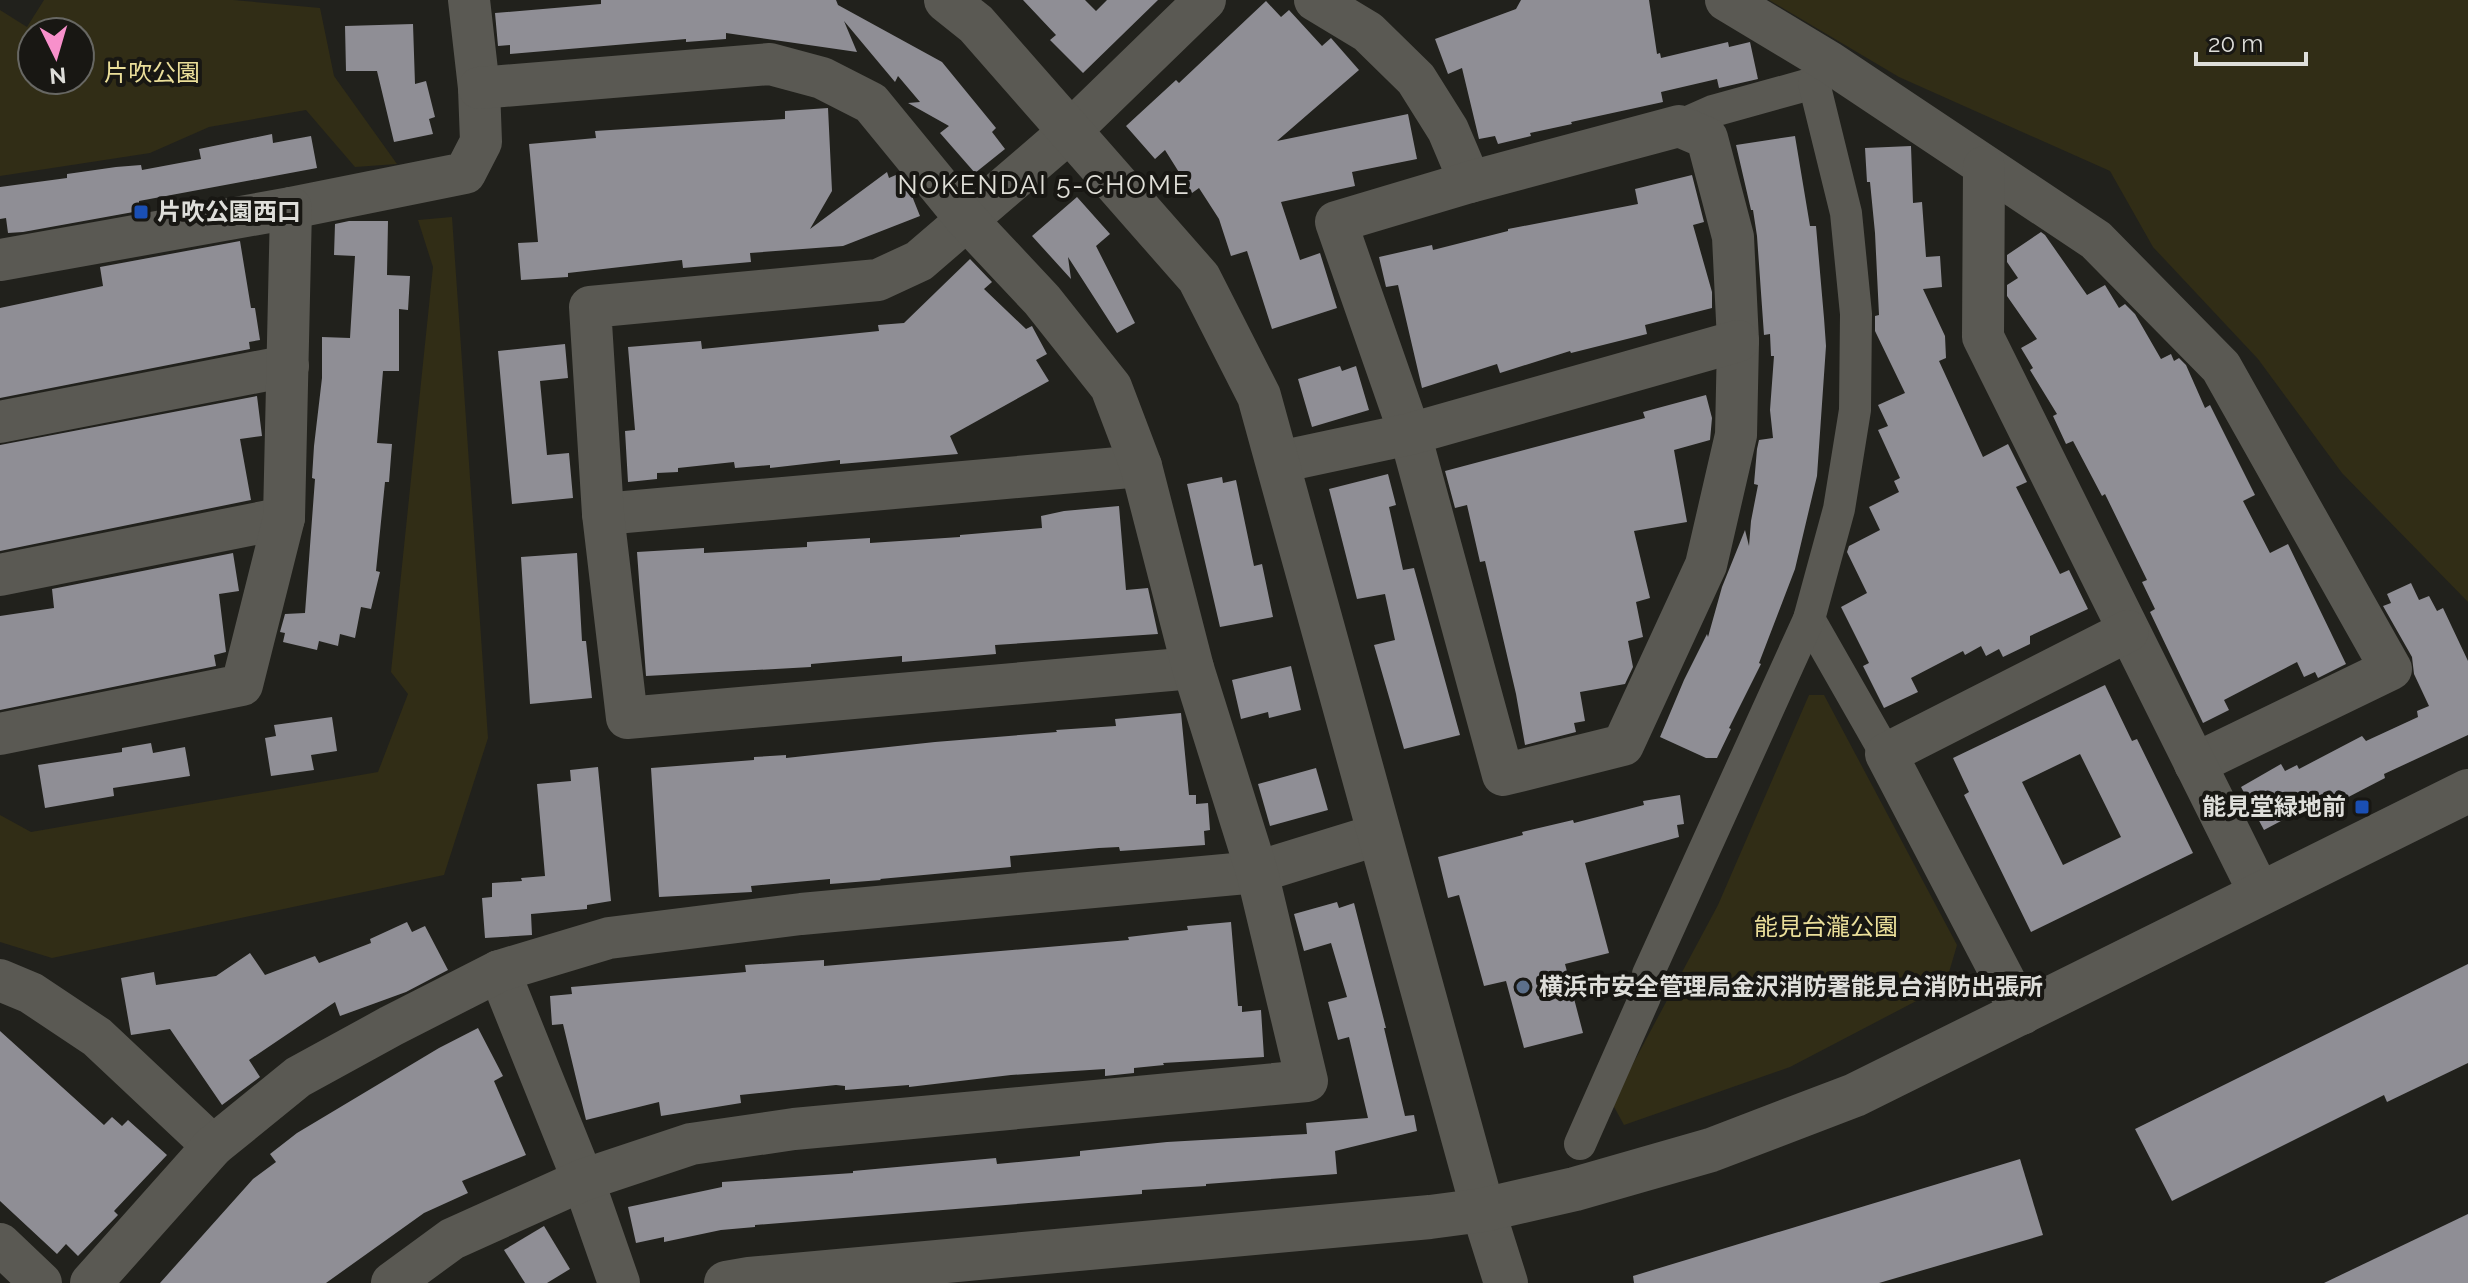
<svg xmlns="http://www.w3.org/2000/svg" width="2468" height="1283" font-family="Raleway,'Noto Sans JP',sans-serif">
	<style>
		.green { fill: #312d16; fill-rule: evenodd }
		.building { fill: #8f8e95; fill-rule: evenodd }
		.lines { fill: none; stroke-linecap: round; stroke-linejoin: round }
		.pedestrian { stroke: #5a5953; stroke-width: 32 }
		.minor { stroke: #5a5953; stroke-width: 42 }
		.tertiary { stroke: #5a5953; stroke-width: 44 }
		.transit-dot { fill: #1a4fb4; stroke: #181713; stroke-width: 3 }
		.service-dot { fill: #5c6f8a; stroke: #181713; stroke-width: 3 }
		.labels { text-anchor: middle; stroke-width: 8; stroke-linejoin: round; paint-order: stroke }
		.park-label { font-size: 24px; fill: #ebdf9a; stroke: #181713 }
		.poi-label { font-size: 24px; font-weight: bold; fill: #dededa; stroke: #181713; text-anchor: start }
		.neighbourhood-label { font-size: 26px; letter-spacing: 2px; fill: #e0dfd8; stroke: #181713 }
	</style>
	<rect width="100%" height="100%" fill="#21211c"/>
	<g class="green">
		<path d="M 44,0 L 233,0 L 320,8 L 334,76 L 397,164 L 355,167 L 306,110 L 209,127 L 150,153 L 0,176 L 0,10 L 27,27 ZM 32,32 L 80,32 L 80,80 L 32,80 Z"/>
		<path d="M 1769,0 L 2468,0 L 2468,602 L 2342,473 L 2258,359 L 2153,247 L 2110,171 L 1899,77 Z"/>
		<path d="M 452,217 L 488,738 L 444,875 L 52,958 L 0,942 L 0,815 L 31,832 L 378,772 L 408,694 L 391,672 L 433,267 L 418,220 Z"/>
		<path d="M 1809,695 L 1824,695 L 1957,945 L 1945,986 L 1790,1067 L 1624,1125 L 1612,1103 L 1718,905 Z"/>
	</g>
	<g class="building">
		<path d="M 601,0 L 836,0 L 838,5 L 942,62 L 996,128 L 992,132 L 1005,149 L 975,173 L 940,133 L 949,126 L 908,103 L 920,102 L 898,76 L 895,82 L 844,21 L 857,52 L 726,33 L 726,39 L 686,42 L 686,39 L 510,54 L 510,45 L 498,46 L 495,13 L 601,4 Z"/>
		<path d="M 1023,0 L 1085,0 L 1096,11 L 1107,0 L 1158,0 L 1083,73 L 1050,40 L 1056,35 Z"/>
		<path d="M 1521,0 L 1649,0 L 1657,54 L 1660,53 L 1661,58 L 1728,42 L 1729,47 L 1750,42 L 1758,79 L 1719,88 L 1717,79 L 1661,92 L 1663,102 L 1571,122 L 1572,124 L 1530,133 L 1531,136 L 1498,144 L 1495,136 L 1479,139 L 1462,68 L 1448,74 L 1435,39 L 1516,9 Z"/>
		<path d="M 1266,1 L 1281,17 L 1289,10 L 1322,46 L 1331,38 L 1359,70 L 1277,141 L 1408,114 L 1417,159 L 1352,172 L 1355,186 L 1281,202 L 1300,260 L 1320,253 L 1337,308 L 1272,329 L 1247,251 L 1231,256 L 1219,219 L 1199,188 L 1192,193 L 1165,150 L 1155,159 L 1126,126 L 1176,80 L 1179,83 Z"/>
		<path d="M 413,24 L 415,84 L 426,81 L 435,117 L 429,119 L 433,134 L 394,142 L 377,71 L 346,71 L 345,26 Z"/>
		<path d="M 828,108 L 832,191 L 810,229 L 887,172 L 889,178 L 898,174 L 908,186 L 920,216 L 843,246 L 750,253 L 751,262 L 683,268 L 682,260 L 568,273 L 568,277 L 521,280 L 518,243 L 538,242 L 529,144 L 596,138 L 595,131 L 785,119 L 785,111 Z"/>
		<path d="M 272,134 L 273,143 L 311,136 L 317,168 L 139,201 L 139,211 L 23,232 L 8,233 L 6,218 L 0,219 L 0,187 L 67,178 L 67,174 L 116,167 L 141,165 L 142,170 L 201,159 L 199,149 Z"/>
		<path d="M 1795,136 L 1810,226 L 1816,226 L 1824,318 L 1826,346 L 1817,476 L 1795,569 L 1759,663 L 1761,664 L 1729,728 L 1731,729 L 1717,758 L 1706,758 L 1660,737 L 1684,680 L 1707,634 L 1708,637 L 1722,587 L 1745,530 L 1749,546 L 1751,521 L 1758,485 L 1754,484 L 1757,449 L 1759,440 L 1773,438 L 1770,410 L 1774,356 L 1771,356 L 1770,334 L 1764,335 L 1757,236 L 1753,210 L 1751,210 L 1736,145 Z"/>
		<path d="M 1911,146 L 1913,203 L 1922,202 L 1926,257 L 1940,256 L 1942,287 L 1923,289 L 1945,336 L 1946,358 L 1939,361 L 1983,457 L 2008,444 L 2027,482 L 2016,487 L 2060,574 L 2069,570 L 2088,609 L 2030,636 L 2030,644 L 2003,657 L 1999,649 L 1986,656 L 1981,646 L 1965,655 L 1963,651 L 1911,678 L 1918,692 L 1884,708 L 1863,666 L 1869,663 L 1841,607 L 1867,593 L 1847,552 L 1849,546 L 1880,530 L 1869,507 L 1899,492 L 1894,481 L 1900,478 L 1878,430 L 1888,426 L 1878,405 L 1905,393 L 1875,331 L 1875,316 L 1879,315 L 1875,233 L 1870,182 L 1867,182 L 1865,148 Z"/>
		<path d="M 1692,175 L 1704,222 L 1693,225 L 1712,292 L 1712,308 L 1645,325 L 1647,334 L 1571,353 L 1570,351 L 1500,373 L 1497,364 L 1422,388 L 1398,285 L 1386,287 L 1379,257 L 1432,245 L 1433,250 L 1508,231 L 1508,229 L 1638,204 L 1635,189 Z"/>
		<path d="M 1077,197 L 1110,234 L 1096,246 L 1135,323 L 1117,333 L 1068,257 L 1071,279 L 1032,236 Z"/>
		<path d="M 349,221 L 388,221 L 387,275 L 410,276 L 408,310 L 399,309 L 399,371 L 383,371 L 377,443 L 392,444 L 389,482 L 385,482 L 376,571 L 380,572 L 371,609 L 361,607 L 355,638 L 340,634 L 338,646 L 319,641 L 317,650 L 283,642 L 285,633 L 280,632 L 285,614 L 305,613 L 315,479 L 312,478 L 314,446 L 322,378 L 322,337 L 350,338 L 355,256 L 334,255 L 335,224 Z"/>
		<path d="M 2041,232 L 2045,235 L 2087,295 L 2105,285 L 2119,308 L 2125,304 L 2135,314 L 2161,359 L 2171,354 L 2174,361 L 2179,358 L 2186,365 L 2205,408 L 2210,405 L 2255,495 L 2243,501 L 2270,553 L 2288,544 L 2346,664 L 2318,678 L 2315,672 L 2304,677 L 2297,662 L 2224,700 L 2229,710 L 2203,723 L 2150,612 L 2155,609 L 2142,582 L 2147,580 L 2105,494 L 2102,496 L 2073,441 L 2066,444 L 2053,416 L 2057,414 L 2030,370 L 2033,368 L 2021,348 L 2037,339 L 2007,296 L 2007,285 L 2018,278 L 2007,262 L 2007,255 Z"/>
		<path d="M 240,241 L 251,308 L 255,308 L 260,340 L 249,342 L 250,349 L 0,398 L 0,308 L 103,286 L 100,267 Z"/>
		<path d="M 970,259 L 992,282 L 984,289 L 1026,329 L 1032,326 L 1033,328 L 1047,354 L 1036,360 L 1049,381 L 950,436 L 958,454 L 840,464 L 840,460 L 770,468 L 770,465 L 735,468 L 734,462 L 678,468 L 678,472 L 657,473 L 657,479 L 628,482 L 625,431 L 635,430 L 628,347 L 701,341 L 702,349 L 879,331 L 878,325 L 904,323 Z"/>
		<path d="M 565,344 L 568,378 L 540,381 L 547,455 L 569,453 L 573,498 L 512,504 L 498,351 Z"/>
		<path d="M 1340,366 L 1342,371 L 1356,366 L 1369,410 L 1312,427 L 1298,379 Z"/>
		<path d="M 1706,395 L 1712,418 L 1710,440 L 1674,450 L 1687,522 L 1634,531 L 1650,598 L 1636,602 L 1643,637 L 1628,641 L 1633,667 L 1625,684 L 1580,692 L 1585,721 L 1574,723 L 1576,732 L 1525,745 L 1516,694 L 1485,561 L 1480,562 L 1467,505 L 1455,508 L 1445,471 L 1645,418 L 1643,412 Z"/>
		<path d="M 257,396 L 262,436 L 240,439 L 251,500 L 0,551 L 0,445 Z"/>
		<path d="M 1388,474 L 1396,505 L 1389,507 L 1403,570 L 1414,568 L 1460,735 L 1404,749 L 1374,645 L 1395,640 L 1385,594 L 1357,599 L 1329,489 Z"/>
		<path d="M 1222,477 L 1223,483 L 1236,480 L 1254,566 L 1262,564 L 1273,617 L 1220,627 L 1187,484 Z"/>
		<path d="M 1119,506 L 1126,590 L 1148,588 L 1158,634 L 995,645 L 996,654 L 902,662 L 902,656 L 811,664 L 811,667 L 646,676 L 637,552 L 704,548 L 704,553 L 807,547 L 807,542 L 870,538 L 870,543 L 960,537 L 960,535 L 1042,528 L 1041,516 L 1064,511 Z"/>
		<path d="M 233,553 L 239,591 L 219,594 L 226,652 L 214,655 L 216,666 L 0,710 L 0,616 L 54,608 L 52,589 Z"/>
		<path d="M 577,553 L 582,641 L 586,641 L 592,698 L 530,704 L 521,557 Z"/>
		<path d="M 2411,583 L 2419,600 L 2429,596 L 2437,611 L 2443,608 L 2468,661 L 2468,735 L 2384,774 L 2385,778 L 2333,805 L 2328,796 L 2264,830 L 2241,787 L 2281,764 L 2285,771 L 2297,765 L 2299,769 L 2362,736 L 2366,741 L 2418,717 L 2417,711 L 2429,706 L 2414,674 L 2412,657 L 2383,606 L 2391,603 L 2387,594 Z"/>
		<path d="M 1291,666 L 1301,710 L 1269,718 L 1268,712 L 1241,719 L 1232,680 Z"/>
		<path d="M 2105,685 L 2132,741 L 2137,739 L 2193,853 L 2031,932 L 1964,795 L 1969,792 L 1953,758 ZM 2080,754 L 2121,837 L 2063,865 L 2022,782 Z"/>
		<path d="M 1181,713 L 1189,795 L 1196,795 L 1196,804 L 1208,803 L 1210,830 L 1204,831 L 1205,845 L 1120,851 L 1119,847 L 1099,848 L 1010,856 L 1011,867 L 880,879 L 881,880 L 830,884 L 830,879 L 751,886 L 752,892 L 659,897 L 651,768 L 754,760 L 754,757 L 786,755 L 786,758 L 935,742 L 1057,732 L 1056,730 L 1116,726 L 1115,719 Z"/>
		<path d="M 332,717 L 337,751 L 311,755 L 314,770 L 271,776 L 265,738 L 276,736 L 274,725 Z"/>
		<path d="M 151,743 L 153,753 L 185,747 L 190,776 L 113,788 L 114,796 L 45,808 L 38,765 L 122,752 L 122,748 Z"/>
		<path d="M 598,767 L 611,901 L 587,905 L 587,909 L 531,914 L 532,935 L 485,938 L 482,898 L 492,897 L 492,883 L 522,881 L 521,878 L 545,876 L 537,784 L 571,781 L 570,770 Z"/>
		<path d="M 1316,768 L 1328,810 L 1270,826 L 1258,784 Z"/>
		<path d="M 1680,795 L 1684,824 L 1677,825 L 1679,837 L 1585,863 L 1609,953 L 1565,964 L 1583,1033 L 1524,1048 L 1506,981 L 1484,986 L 1459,895 L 1448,898 L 1438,857 L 1523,835 L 1522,832 L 1573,820 L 1574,823 L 1644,805 L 1643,801 Z"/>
		<path d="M 1337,902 L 1339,908 L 1354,903 L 1386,1028 L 1384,1028 L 1405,1116 L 1414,1115 L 1417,1131 L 1335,1151 L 1337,1174 L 1206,1184 L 1206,1186 L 1142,1190 L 1142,1194 L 755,1225 L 755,1227 L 721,1230 L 664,1242 L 664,1237 L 636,1243 L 628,1207 L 722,1187 L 722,1182 L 853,1173 L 853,1171 L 996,1158 L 997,1164 L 1080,1156 L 1080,1151 L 1167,1142 L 1307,1134 L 1306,1123 L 1368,1118 L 1349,1037 L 1338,1040 L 1328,1002 L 1347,997 L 1331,943 L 1304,951 L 1294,914 Z"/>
		<path d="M 407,922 L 412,932 L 425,926 L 448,970 L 406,992 L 340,1016 L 335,1002 L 249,1060 L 260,1077 L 222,1105 L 170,1029 L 131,1035 L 121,978 L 154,972 L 156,985 L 216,976 L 250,953 L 265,975 L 315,956 L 319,963 L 371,943 L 370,939 Z"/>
		<path d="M 1231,922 L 1238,1006 L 1242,1006 L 1242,1012 L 1261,1010 L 1264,1057 L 1163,1063 L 1164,1065 L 1134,1068 L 1134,1073 L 1105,1076 L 1105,1069 L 1011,1075 L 909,1087 L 909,1085 L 845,1090 L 845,1086 L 836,1085 L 740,1095 L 741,1103 L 661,1116 L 659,1102 L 586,1120 L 563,1024 L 552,1025 L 550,996 L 572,994 L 571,987 L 746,972 L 745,965 L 824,960 L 824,966 L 1129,940 L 1128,937 L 1188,930 L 1187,926 Z"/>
		<path d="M 2468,964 L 2468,1063 L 2387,1102 L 2384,1095 L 2172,1201 L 2135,1129 Z"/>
		<path d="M 478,1028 L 503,1076 L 494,1081 L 526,1155 L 462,1181 L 468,1193 L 424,1213 L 326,1283 L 160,1283 L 253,1179 L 276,1162 L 270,1154 L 297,1133 L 439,1048 Z"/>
		<path d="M 0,1031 L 104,1125 L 112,1117 L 122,1126 L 128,1120 L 167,1155 L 114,1211 L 118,1215 L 78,1256 L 66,1244 L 57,1254 L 0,1201 Z"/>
		<path d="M 2020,1159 L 2043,1235 L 1879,1283 L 1634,1283 L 1633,1276 Z"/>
		<path d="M 2468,1214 L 2468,1283 L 2324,1283 Z"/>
		<path d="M 544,1226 L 570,1269 L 547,1283 L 525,1283 L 504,1250 Z"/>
	</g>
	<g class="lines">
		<g class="pedestrian">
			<path d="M 1679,126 L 1713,111 L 1814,83"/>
			<path d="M 1809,619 L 1886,754"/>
			<path d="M 1580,1144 L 1645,997 L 1648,974 L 1809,619 L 1839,509 L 1855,410 L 1856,314 L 1846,213 L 1814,83 L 1829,62"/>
		</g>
		<g class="minor">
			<path d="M 1315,0 L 1368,32 L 1416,79 L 1448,130 L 1470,182"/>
			<path d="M 1726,0 L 1829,62 L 2096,240 L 2221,367 L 2391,669 L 2195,764"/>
			<path d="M 1679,126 L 1707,138 L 1733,237 L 1738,341 L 1736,435 L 1706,565 L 1623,745 L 1503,775 L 1410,434 L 1336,222 L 1470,182 Z"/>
			<path d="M 1984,167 L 1983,337 L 2260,894"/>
			<path d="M 0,260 L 291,208 L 465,173 L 481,142 L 479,88 L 469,0"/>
			<path d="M 0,422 L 288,366"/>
			<path d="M 1279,462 L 1410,434 L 1738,341"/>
			<path d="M 603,514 L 1141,466"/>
			<path d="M 0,575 L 284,518"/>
			<path d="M 1193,668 L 627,718 L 603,514 L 590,307 L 878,280 L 919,261 L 1069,132 L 1205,0"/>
			<path d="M 0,734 L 242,685 L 284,518 L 291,208"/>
			<path d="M 499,971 L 583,1180 L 619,1283"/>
			<path d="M 0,980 L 31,993 L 97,1037 L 213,1146"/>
			<path d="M 2022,1014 L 1886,754 L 2128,631"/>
			<path d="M 0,1244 L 41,1283"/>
			<path d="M 91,1283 L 213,1146 L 298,1077 L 391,1026 L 499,971 L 609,938 L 801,914 L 1257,872 L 1380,834"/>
			<path d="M 392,1283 L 452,1239 L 583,1180 L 691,1144 L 794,1129 L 1307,1081 L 1257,872 L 1193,668 L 1141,466 L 1111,387 L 1042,300 L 966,219 L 871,103 L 822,78 L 770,64 L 479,88"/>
		</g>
		<g class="tertiary">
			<path d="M 946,0 L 976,24 L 1199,278 L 1259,396 L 1483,1210 L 1506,1283"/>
			<path d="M 726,1283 L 749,1279 L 1430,1217 L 1483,1210 L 1575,1189 L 1711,1150 L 1855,1095 L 2468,791"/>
		</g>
	</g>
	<g class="transit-dot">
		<rect x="133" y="204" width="16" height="16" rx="4"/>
		<rect x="2354" y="799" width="16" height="16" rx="4"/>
	</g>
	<circle class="service-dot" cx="1523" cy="987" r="8"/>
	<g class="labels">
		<g class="park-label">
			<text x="152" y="81">片吹公園</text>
			<text x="1826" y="935">能見台瀧公園</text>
		</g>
		<g class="poi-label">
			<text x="157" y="220">片吹公園西口</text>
			<text x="2346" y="815" text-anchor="end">能見堂緑地前</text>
			<text x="1539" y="995">横浜市安全管理局金沢消防署能見台消防出張所</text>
		</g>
		<g class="neighbourhood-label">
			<text x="1044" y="194">NOKENDAI 5-CHOME</text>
		</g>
	</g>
	<g transform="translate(56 56) rotate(175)"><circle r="38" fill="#181713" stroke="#676763" stroke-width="2"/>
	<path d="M0-6L14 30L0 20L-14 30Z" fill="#f890cb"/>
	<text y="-12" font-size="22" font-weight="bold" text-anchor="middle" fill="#dededa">N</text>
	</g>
	<path d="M2196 52v12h110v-12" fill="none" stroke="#dededa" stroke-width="4"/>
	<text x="2208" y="52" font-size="24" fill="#dededa" stroke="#181713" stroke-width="6" paint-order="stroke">20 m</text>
</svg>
